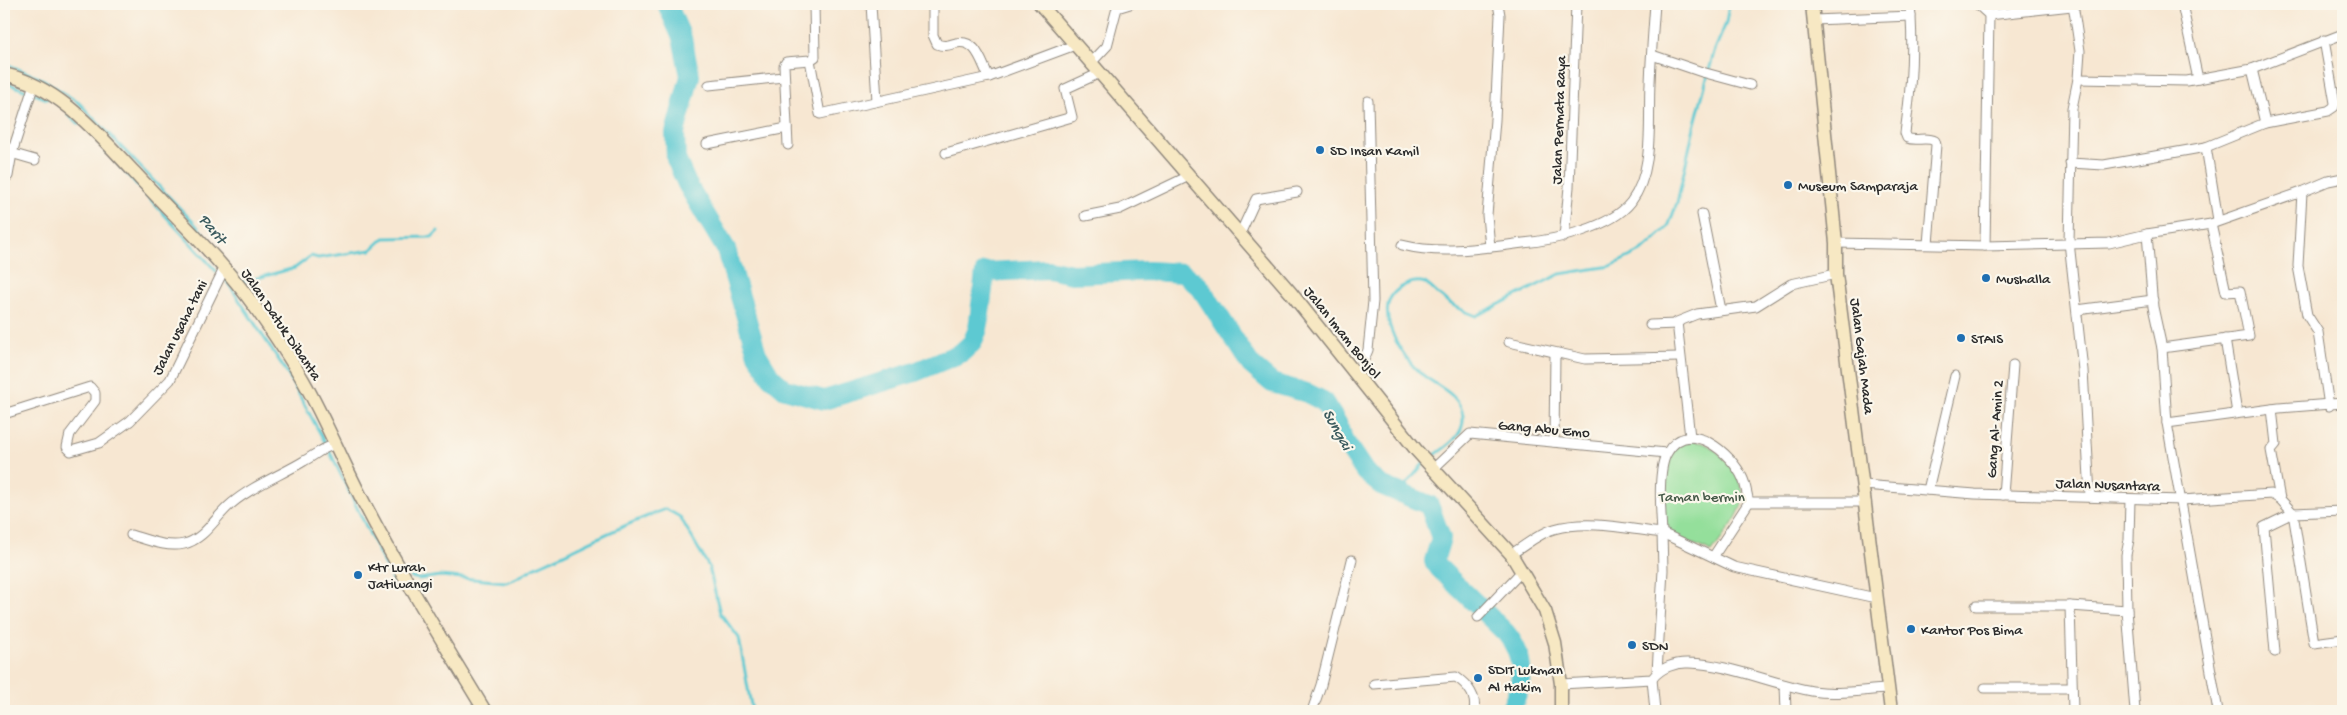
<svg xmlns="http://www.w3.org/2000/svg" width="2347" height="715" font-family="'Gochi Hand',sans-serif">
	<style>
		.green { fill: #94df9b; stroke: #608563 }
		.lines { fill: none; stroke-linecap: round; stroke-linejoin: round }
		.stream { stroke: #5dc9d2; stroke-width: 3 }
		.river { stroke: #5dc9d2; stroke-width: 20 }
		.street-casing { stroke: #91897e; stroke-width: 11 }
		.secondary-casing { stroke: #91897e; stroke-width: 15 }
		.street { stroke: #fff; stroke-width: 9 }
		.secondary { stroke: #f7e8c3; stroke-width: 12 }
		.poi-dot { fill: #1f6fb2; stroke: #fbf7ec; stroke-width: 2 }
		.labels { text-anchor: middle; stroke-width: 4.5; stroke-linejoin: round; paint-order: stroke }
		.street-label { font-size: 15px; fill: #2b2b2b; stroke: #fbf7ec }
		.poi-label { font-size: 15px; fill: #2b2b2b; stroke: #fbf7ec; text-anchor: start }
		.park-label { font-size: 15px; fill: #455847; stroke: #fbf7ec }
		.water-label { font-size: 16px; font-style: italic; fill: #3a5a5d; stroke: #fbf7ec }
	</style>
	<rect width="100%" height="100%" fill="#fbf7ec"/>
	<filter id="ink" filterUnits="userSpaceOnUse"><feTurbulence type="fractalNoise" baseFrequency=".02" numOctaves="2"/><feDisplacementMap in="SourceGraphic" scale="10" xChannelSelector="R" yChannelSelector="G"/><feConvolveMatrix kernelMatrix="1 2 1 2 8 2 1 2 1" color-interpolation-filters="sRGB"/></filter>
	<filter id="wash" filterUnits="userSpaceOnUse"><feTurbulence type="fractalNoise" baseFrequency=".0096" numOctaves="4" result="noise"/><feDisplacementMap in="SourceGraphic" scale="20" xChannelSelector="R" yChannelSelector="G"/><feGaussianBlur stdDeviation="1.12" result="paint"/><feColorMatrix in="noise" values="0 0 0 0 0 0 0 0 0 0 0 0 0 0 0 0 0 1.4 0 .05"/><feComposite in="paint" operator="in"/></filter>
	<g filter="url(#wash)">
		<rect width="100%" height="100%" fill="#f7e7d2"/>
		<path class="green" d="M 1692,441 C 1695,442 1700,442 1703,443 C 1720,449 1745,479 1743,498 C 1741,517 1722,537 1712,552 L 1682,539 L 1664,528 L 1664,491 L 1672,449 L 1681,443 Z"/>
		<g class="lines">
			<g class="stream">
				<path d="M 4,63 L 44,80 L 79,103 L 195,224 L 218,252"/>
				<path d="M 4,82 L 47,99"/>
				<path d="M 68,115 L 79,124"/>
				<path d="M 106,151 L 216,271"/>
				<path d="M 226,280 L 286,371 L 326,444 L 395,586"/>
				<path d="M 241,280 L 242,282 L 295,268 L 311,256 L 318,258 L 371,250 L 384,238 L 432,237 L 438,231"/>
				<path d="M 1429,459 C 1444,448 1465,437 1463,416 C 1460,390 1429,385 1414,367 C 1397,348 1372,306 1400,288 C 1407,283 1417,280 1425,283 C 1430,286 1435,292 1440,296 C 1451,305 1462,311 1476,316 L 1560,274 L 1611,266 L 1643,250 L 1668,227 L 1677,203 L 1694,127 L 1714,52 L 1726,23 L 1729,4"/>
				<path d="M 1400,492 L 1424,463"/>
				<path d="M 411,577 L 419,579 L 440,576 L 506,582 C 519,579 528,570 540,565 C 582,546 622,525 666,509 L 680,517 L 709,567 L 720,613 L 739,638 L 752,711"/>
			</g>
			<path class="river" d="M 667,4 L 682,38 L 690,76 L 675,133 L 676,159 L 687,184 L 726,249 L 757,354 L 771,377 L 785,389 L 824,400 L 915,372 L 961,353 L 972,343 L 978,329 L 985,272 L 1048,269 L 1072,274 L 1149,271 L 1183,273 L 1200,287 L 1251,365 L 1272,383 L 1307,393 L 1323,401 L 1337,423 L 1345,442 L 1365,472 L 1381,485 L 1429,505 L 1441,538 L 1434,561 L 1439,568 L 1506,633 C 1527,659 1524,682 1510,711"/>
		</g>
	</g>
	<g filter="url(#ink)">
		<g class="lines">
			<g class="street-casing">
				<g id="street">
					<path d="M 784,4 L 823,4"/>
					<path d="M 871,4 L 877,101"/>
					<path d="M 933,4 L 933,35 L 937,44 C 944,47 949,45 956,43 C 977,39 981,62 989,77 L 1075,45"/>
					<path d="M 1910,4 C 1914,47 1911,90 1905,133 L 1907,138 C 1916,142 1926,136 1935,141 L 1936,145 L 1928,244"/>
					<path d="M 1977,4 L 1989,15 L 1985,246"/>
					<path d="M 2073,4 L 2080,51 L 2078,79 L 2072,108 L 2069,242 L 2083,370 L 2090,496"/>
					<path d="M 2182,4 L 2198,79"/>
					<path d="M 1989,15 L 2072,6"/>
					<path d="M 1814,20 L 1911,16"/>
					<path d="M 1652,55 L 1702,72 L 1750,85"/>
					<path d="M 810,60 L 820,114 L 989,77"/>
					<path d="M 1091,63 L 1107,46 L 1117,8 L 1130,4"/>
					<path d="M 2252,69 L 2265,123"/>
					<path d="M 2078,79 L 2187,81 L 2252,69 L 2343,34"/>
					<path d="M 709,85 L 783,77"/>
					<path d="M 707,144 L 787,128"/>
					<path d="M 788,145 L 784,66 L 786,62 L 810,60 L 815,57 L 814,4"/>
					<path d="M 2206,147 L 2218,220"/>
					<path d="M 4,151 L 35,160"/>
					<path d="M 946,153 L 1072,117 L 1065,89 L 1100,73"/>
					<path d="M 2070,163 L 2104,165 L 2206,147 L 2265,123 L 2328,111 L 2334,107 L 2335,103 L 2324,40"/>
					<path d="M 8,176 L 12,153 L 34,84"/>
					<path d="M 2302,192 L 2298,266 L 2307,315 L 2318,332 L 2329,406"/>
					<path d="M 1702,214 L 1721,310"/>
					<path d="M 1085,216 L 1120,209 L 1189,176"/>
					<path d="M 1240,234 L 1256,199 L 1297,192"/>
					<path d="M 2147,234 L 2153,307 L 2162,348 L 2167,423 L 2218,711"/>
					<path d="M 1564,237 L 1569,187 L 1576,4"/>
					<path d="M 1836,243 L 1985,246 L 2109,243 L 2147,234 L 2211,224 L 2302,192 L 2328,181 L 2343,178"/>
					<path d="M 1402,245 C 1441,255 1484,248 1523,243 C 1555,240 1611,228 1631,202 C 1655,170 1648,121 1650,83 C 1651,57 1653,30 1655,4"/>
					<path d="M 1490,247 L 1487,215 L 1495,120 L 1500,15 L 1498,4"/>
					<path d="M 2077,310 L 2153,300"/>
					<path d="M 1650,325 L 1677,324"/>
					<path d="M 2225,339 L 2237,413"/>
					<path d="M 1509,342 L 1585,359 L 1680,357"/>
					<path d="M 2162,348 L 2249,336 L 2240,291 L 2226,292 L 2211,224"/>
					<path d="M 1358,374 L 1368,350 L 1373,301 L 1368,101"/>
					<path d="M 2272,409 L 2276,444 L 2271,450 L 2280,499"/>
					<path d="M 4,414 L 90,387 L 95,393 L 95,401 L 70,434 L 67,447 L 71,451 L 99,443 L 130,421 L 170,380 L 224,269"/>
					<path d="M 2167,423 L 2279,408 L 2343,403"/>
					<path d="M 1690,437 L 1677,322 L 1697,314 L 1756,306 L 1791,284 L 1836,274"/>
					<path d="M 1554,442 L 1555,353"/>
					<path d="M 1433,469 L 1470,434 L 1666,453"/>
					<path d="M 1864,485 L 1975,494 L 2182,500 L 2271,494 L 2280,499 L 2293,513"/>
					<path d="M 1928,490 L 1955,376"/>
					<path d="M 2003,495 L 2013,365"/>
					<path d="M 2130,499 L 2129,540 L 2126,555 L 2127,610 L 2135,711"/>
					<path d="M 1749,502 L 1713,557 L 1662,533 C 1661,513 1657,470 1667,453 C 1688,416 1732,453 1743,479 C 1746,486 1747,495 1749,502 L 1866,502"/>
					<path d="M 2293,513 L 2314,643 L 2343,639"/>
					<path d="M 131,535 C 148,540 167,548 184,544 C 205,539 216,516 231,504 C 252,486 281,475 304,461 C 315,455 322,448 334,445"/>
					<path d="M 1511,554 C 1525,546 1539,533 1554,529 C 1588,519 1628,529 1662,533 L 1663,570 L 1657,672"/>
					<path d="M 1713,557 L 1734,567 L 1876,598"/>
					<path d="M 1976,606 L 2070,606"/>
					<path d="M 1478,617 L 1522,571"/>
					<path d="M 2275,652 L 2264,527 L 2293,513 L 2343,511"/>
					<path d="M 1652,679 L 1655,711"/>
					<path d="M 1374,684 L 1456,677 C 1468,685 1477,697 1474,711"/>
					<path d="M 1561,684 L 1652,679 C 1660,668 1676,662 1689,663 C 1729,664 1772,684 1812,691 C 1837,695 1863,690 1888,689"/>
					<path d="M 1785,685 L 1786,711"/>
					<path d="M 1985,688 L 2072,688"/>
					<path d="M 1312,711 L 1321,685 L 1352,560"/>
					<path d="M 2073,711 L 2070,606 L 2127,610"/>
				</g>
			</g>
			<g class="secondary-casing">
				<g id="secondary">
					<path d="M 1040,4 L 1291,293 L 1417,451 L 1511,554 L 1545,611 L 1555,643 L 1561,684 L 1561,711"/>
					<path d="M 1812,4 L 1836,243 L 1836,274 L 1891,711"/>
					<path d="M 4,74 C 60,87 97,133 135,173 C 175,217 220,258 255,307 C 272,331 289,356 304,382 C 326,421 343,463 364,503 C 401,574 443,642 485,711"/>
				</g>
			</g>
			<use href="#street" class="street"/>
			<use href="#secondary" class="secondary"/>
		</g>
	</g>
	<g class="poi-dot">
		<circle cx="1320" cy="150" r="5"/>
		<circle cx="1788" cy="185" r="5"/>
		<circle cx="1986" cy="278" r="5"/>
		<circle cx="1961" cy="338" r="5"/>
		<circle cx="358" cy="575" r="5"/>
		<circle cx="1911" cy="629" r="5"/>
		<circle cx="1632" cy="645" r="5"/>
		<circle cx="1478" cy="678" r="5"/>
	</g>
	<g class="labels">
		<g class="street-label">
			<text transform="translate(1558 120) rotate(-88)" y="5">Jalan Permata Raya</text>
			<text transform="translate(282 324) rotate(56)" y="5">Jalan Datuk Dibanta</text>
			<text transform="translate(179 327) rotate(-63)" y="5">Jalan usaha tani</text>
			<text transform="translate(1343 332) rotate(51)" y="5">Jalan Imam Bonjol</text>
			<text transform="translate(1863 356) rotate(83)" y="5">Jalan Gajah Mada</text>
			<text transform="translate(1544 428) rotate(5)" y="5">Gang Abu Emo</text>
			<text transform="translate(1994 429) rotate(-86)" y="5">Gang Al- Amin 2</text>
			<text transform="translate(2108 484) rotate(2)" y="5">Jalan Nusantara</text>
		</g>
		<g class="poi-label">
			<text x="1330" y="155">SD Insan Kamil</text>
			<text x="1798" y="190">Museum Samparaja</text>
			<text x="1996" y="283">Mushalla</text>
			<text x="1971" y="343">STAIS</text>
			<text x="368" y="571">Ktr Lurah<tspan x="368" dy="17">Jatiwangi</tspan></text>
			<text x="1921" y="634">Kantor Pos Bima</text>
			<text x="1642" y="650">SDN</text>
			<text x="1488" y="674">SDIT Lukman<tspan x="1488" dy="17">Al Hakim</tspan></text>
		</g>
		<g class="park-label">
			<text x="1702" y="501">Taman bermin</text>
		</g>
		<g class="water-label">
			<text transform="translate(214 228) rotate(50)" y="6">Parit</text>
			<text transform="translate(1339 429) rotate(61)" y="6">Sungai</text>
		</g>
	</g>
	<rect width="2347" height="715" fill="none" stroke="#fbf7ec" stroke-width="20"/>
</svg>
